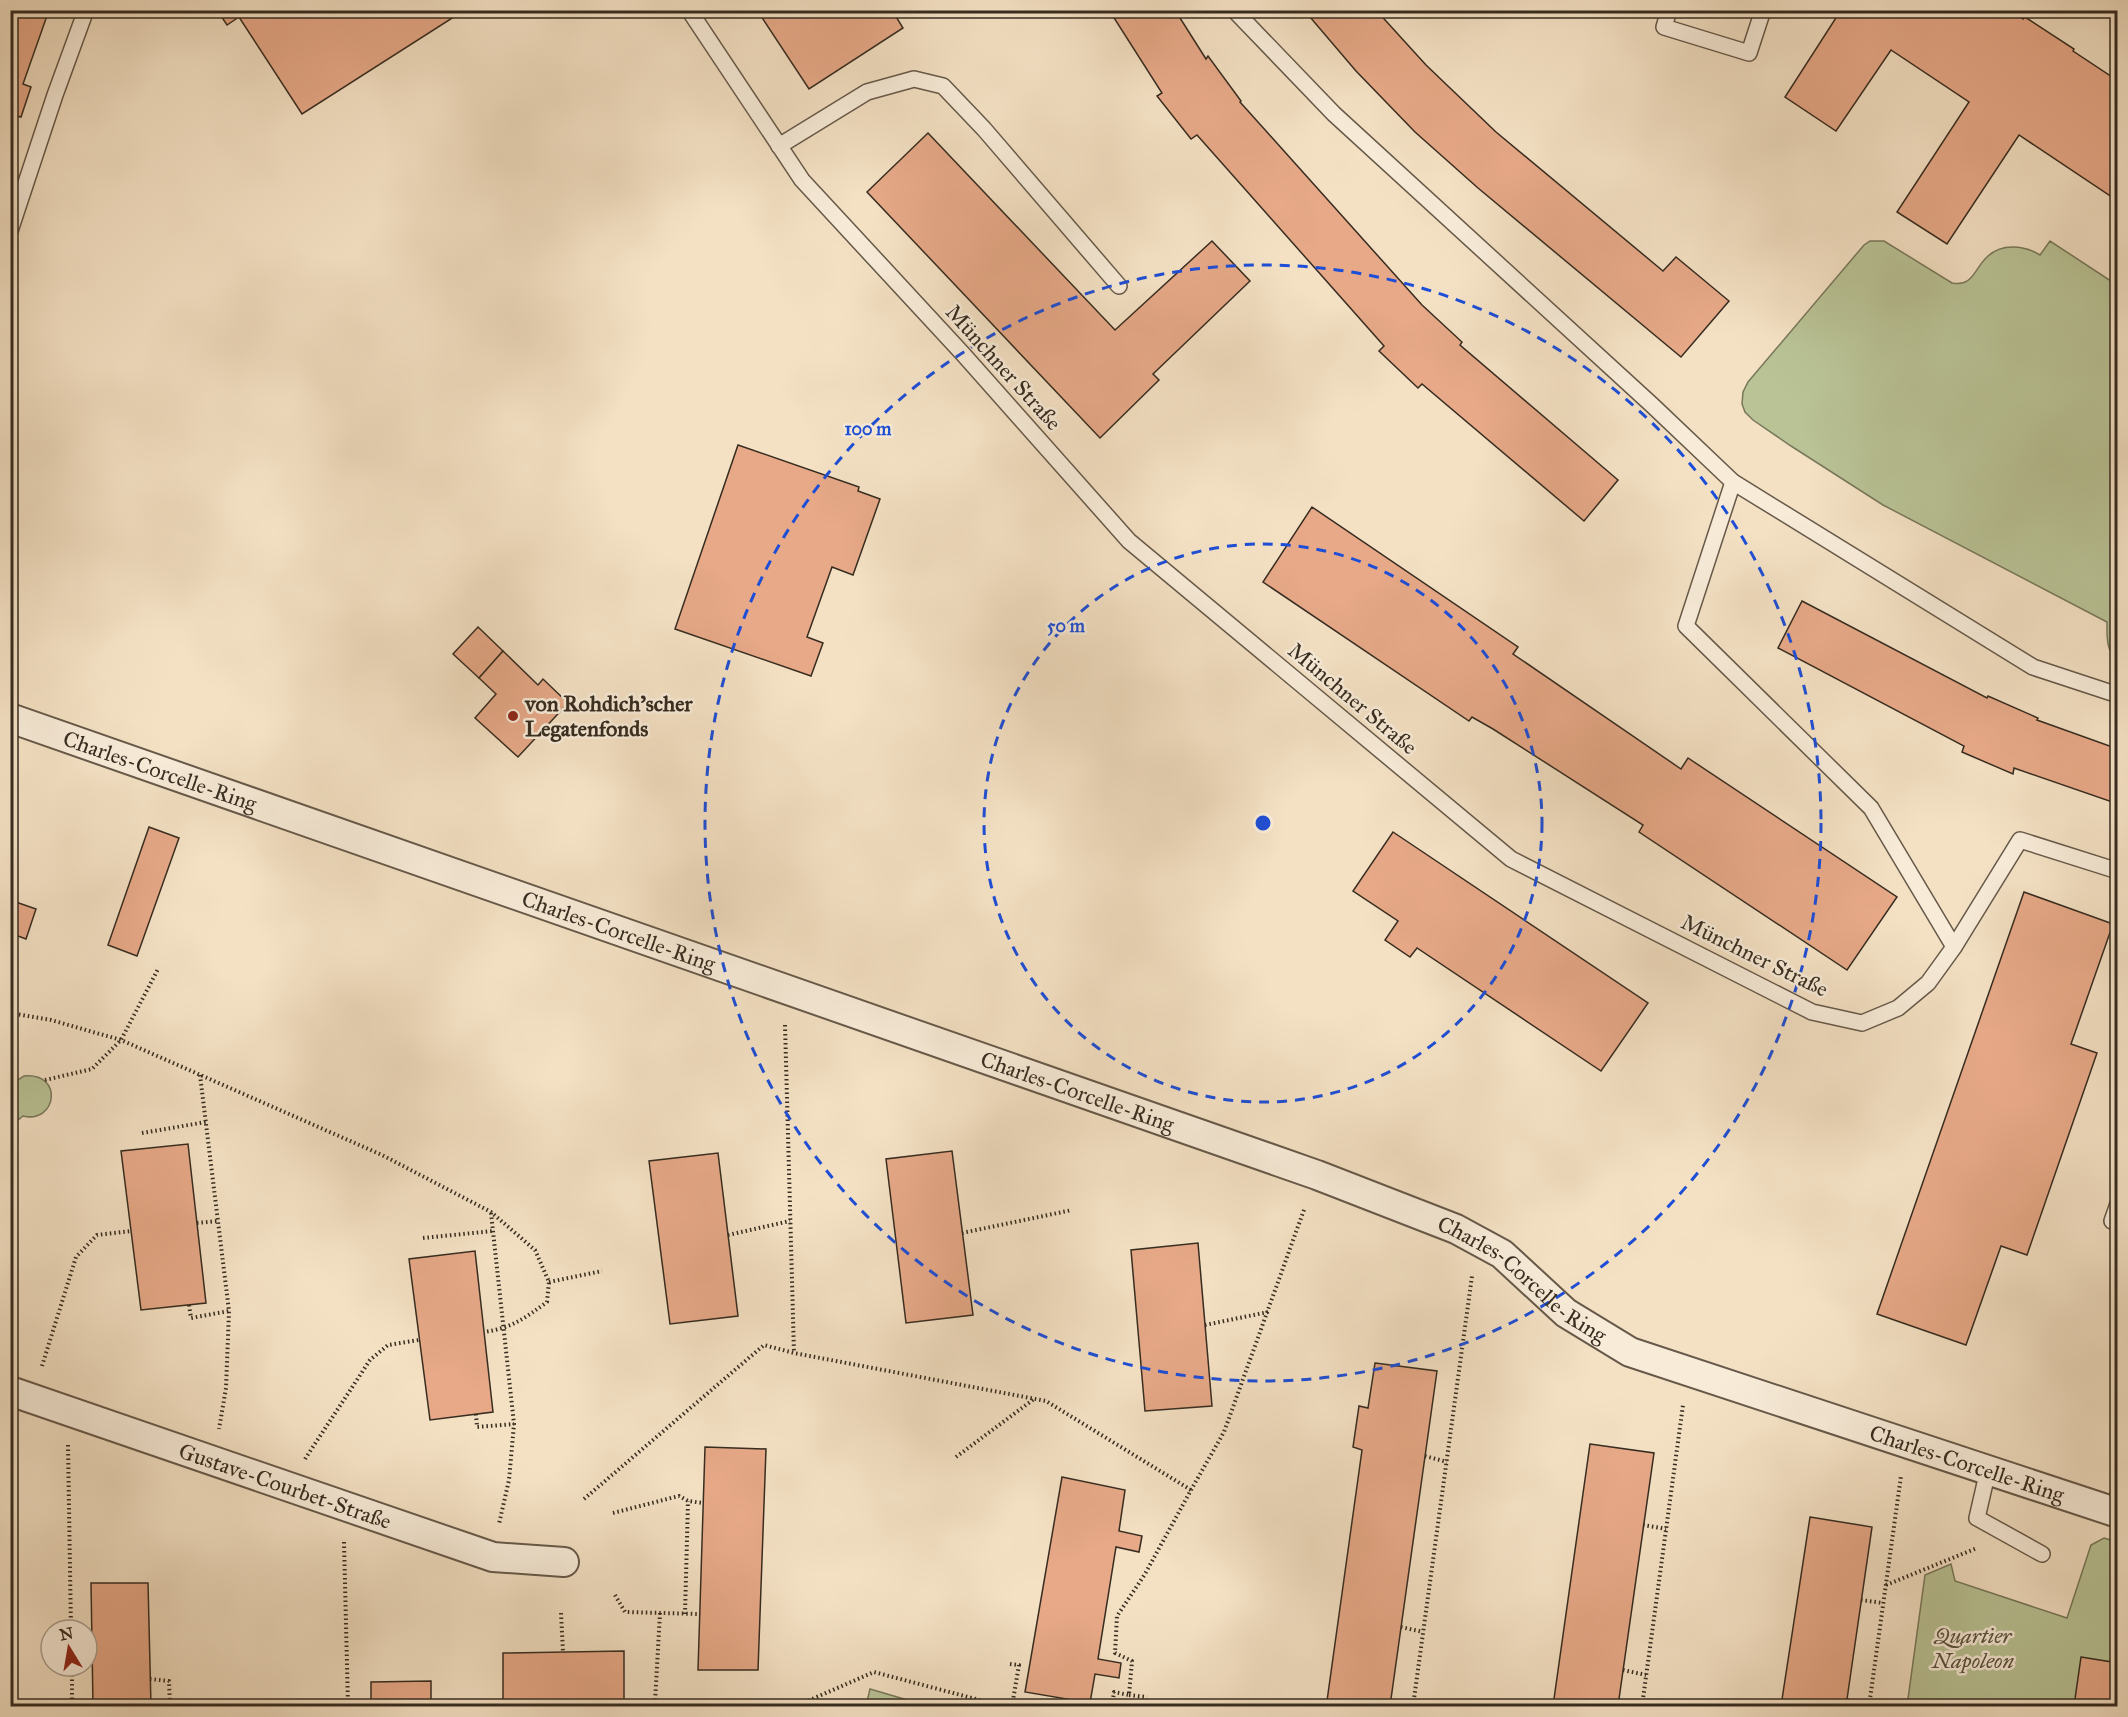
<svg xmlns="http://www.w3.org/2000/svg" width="2128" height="1717" font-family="'IM FELL Great Primer',serif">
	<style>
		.green { fill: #b9c396; stroke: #78785b; stroke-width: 1.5 }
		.building { fill: #e7a988; stroke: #362c20; stroke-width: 1.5 }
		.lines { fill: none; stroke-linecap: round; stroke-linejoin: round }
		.lane-casing { stroke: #665949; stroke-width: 18 }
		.street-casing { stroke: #665949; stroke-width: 32 }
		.path { stroke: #362c20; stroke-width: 4; stroke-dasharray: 1.5 3; stroke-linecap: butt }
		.lane { stroke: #f8ecd9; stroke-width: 15 }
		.street { stroke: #f8ecd9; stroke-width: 28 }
		.ring { fill: none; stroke: #1d4ed8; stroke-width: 3; stroke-dasharray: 10 8 }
		.poi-dot { fill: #8f2418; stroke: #f8ecd9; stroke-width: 2 }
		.labels { text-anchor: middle; stroke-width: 5; stroke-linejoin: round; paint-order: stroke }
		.street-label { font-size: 22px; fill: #362c20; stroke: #f8ecd9 }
		.poi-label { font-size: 22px; font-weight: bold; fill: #362c20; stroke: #f8ecd9; text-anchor: start }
		.park-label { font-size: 22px; font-style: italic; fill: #57523e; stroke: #f8ecd9 }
		.centre { fill: #1d4ed8; stroke: #f8ecd9; stroke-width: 3 }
		.ring-label { font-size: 18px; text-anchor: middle; font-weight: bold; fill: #1d4ed8; stroke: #f8ecd9; stroke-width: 5; stroke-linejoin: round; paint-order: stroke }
	</style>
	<rect width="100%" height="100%" fill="#f4e1c4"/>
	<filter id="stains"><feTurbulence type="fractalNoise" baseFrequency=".00333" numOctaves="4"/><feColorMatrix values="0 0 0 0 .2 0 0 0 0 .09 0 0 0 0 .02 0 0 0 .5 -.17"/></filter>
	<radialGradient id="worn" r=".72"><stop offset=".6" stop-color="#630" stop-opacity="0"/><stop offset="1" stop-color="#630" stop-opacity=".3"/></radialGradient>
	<g class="green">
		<path d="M 1870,241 L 1884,241 L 1952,283 C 1973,287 1974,269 1987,257 C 2001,243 2024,245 2040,255 L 2050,241 L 2117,285 L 2117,661 C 2106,649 2107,638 2107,622 L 1883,505 L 1791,446 L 1753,420 L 1745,412 L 1742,404 L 1743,392 L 1748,382 L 1864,245 Z"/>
		<path d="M 24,1076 C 64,1072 57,1124 23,1116 L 11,1126 L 11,1087 L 13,1083 Z"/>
		<path d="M 2104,1538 L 2117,1542 L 2117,1706 L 1907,1706 L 1925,1575 L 1951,1564 L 1955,1581 L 2067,1618 L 2091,1545 Z"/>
		<path d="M 870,1689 L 928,1706 L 866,1706 Z"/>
	</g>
	<g class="building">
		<path d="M 10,10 L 49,10 L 23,84 L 31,87 L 21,117 L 13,115 L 10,122 Z"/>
		<path d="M 217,10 L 454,10 L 457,15 L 302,114 L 239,17 L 227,25 Z"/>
		<path d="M 757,10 L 892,10 L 903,28 L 809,89 Z"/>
		<path d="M 1109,10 L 1175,10 L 1206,59 L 1208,56 L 1241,101 L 1240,102 L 1422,305 L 1462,342 L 1460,345 L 1618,480 L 1584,521 L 1422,384 L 1418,388 L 1379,351 L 1384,346 L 1197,135 L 1191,139 L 1157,96 L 1162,93 Z"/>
		<path d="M 1304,10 L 1376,10 L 1426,65 L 1496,132 L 1663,271 L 1676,257 L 1729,301 L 1681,357 L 1478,188 L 1415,132 L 1356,71 Z"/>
		<path d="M 1841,10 L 2011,10 L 2023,19 L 2025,17 L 2074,49 L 2073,51 L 2118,81 L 2118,201 L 2019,135 L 1947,244 L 1897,212 L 1969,102 L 1891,50 L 1836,131 L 1785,97 Z"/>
		<path d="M 928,133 L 1115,330 L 1212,241 L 1250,281 L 1153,374 L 1159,380 L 1100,438 L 867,192 Z"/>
		<path d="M 738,445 L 859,487 L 858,491 L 880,499 L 853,575 L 832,567 L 807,637 L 823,643 L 811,676 L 675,629 Z"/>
		<path d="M 1312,507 L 1518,647 L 1513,654 L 1681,769 L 1688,758 L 1897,897 L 1847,970 L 1639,832 L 1643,825 L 1493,729 L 1472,717 L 1469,721 L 1263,582 Z"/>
		<path d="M 1802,601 L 1987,698 L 1988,696 L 2038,718 L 2037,720 L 2118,749 L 2118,804 L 2014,768 L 2013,774 L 1962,752 L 1964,746 L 1778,648 Z"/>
		<path d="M 478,627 L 503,651 L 479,678 L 453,654 Z"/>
		<path d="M 503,651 L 538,685 L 543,679 L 568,703 L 518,757 L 475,718 L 496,694 L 479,678 Z"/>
		<path d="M 149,827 L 179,838 L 137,956 L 108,945 Z"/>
		<path d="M 1393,832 L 1648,1003 L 1601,1071 L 1417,948 L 1410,957 L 1385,940 L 1398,921 L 1353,891 Z"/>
		<path d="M 2024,892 L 2113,924 L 2071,1044 L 2097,1053 L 2027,1255 L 2001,1246 L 1966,1345 L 1877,1314 Z"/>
		<path d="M 10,900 L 36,909 L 26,939 L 10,933 Z"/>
		<path d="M 188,1144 L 206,1303 L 141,1310 L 121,1151 Z"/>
		<path d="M 952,1151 L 973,1315 L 906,1323 L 886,1159 Z"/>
		<path d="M 718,1153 L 738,1316 L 670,1324 L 649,1161 Z"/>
		<path d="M 1198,1243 L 1212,1406 L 1145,1411 L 1131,1250 Z"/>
		<path d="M 475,1251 L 493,1412 L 430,1420 L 409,1259 Z"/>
		<path d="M 1375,1363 L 1437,1371 L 1390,1706 L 1357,1706 L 1327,1701 L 1362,1450 L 1353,1447 L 1359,1406 L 1368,1408 Z"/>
		<path d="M 1590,1444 L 1654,1453 L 1618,1706 L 1553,1706 Z"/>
		<path d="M 705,1447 L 766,1449 L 758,1670 L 698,1670 Z"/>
		<path d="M 1062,1477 L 1125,1490 L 1119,1531 L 1142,1536 L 1139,1552 L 1116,1547 L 1098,1659 L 1121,1663 L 1119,1678 L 1095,1674 L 1090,1703 L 1025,1692 Z"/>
		<path d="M 1810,1517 L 1872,1527 L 1846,1706 L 1781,1706 Z"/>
		<path d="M 91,1583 L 148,1583 L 151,1706 L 93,1706 Z"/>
		<path d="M 624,1651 L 624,1706 L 503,1706 L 503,1653 Z"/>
		<path d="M 2081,1657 L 2118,1663 L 2118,1706 L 2074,1706 Z"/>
		<path d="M 431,1681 L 431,1706 L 371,1706 L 371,1682 Z"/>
	</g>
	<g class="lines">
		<g class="lane-casing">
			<g id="lane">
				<path d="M 689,10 L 802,180 L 963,354 L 1129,541 L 1511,859 L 1812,1012 L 1862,1023 L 1898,1008 L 1928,983 L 1954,947 L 2020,840 L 2118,871"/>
				<path d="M 1234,10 L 1334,114 L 1652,405 L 1733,482 L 2033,667 L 2118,695"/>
				<path d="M 1669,10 L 1664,27 L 1749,53 L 1763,10"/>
				<path d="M 779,146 L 867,92 L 914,79 L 943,86 L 984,129 L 1119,286"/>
				<path d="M 10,231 L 55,95 L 86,10"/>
				<path d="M 1733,482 L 1686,626 L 1871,808 L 1954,947"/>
				<path d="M 2118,1204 L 2112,1221 L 2118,1223"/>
				<path d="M 1988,1470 L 1977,1518 L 2042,1554"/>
			</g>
		</g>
		<g class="street-casing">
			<g id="street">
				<path id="s1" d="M 10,718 L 1317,1175 L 1456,1229 L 1502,1254 L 1566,1313 L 1630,1352 L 2118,1513"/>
				<path id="s2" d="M 10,1391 L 493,1557 L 564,1562"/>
			</g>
		</g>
		<g class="path">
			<path d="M 10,1013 L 51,1020 L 121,1040 L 382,1155 L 491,1212 L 535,1250 L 549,1282 L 547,1302 C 525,1318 512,1328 484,1332"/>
			<path d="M 785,1025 L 794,1353"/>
			<path d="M 200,1075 L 229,1311 L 226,1388 L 219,1429"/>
			<path d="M 45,1080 L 92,1069 L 121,1040 L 158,969"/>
			<path d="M 142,1133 L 206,1122"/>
			<path d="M 491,1213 L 514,1424 L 509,1480 L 499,1524"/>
			<path d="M 197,1223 L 218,1221"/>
			<path d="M 962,1233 L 1072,1210"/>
			<path d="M 728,1235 L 790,1221"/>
			<path d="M 423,1238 L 493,1231"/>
			<path d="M 549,1282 L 602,1271"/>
			<path d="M 189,1305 L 191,1318 L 229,1311"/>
			<path d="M 1205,1325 L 1268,1312"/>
			<path d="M 42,1366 L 76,1257 L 97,1235 L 131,1231"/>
			<path d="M 476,1414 L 477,1427 L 514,1424"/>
			<path d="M 68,1445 L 71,1630"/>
			<path d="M 1425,1456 L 1447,1462"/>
			<path d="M 956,1457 L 1034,1399"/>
			<path d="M 305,1459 L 370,1360 L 388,1345 L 419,1340"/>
			<path d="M 584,1499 L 764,1345 L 794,1353 L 1046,1401 L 1191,1490"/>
			<path d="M 613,1513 L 679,1496 L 688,1501 L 703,1503"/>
			<path d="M 1643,1525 L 1666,1529"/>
			<path d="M 344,1542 L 348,1706"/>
			<path d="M 1886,1585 L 1977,1548"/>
			<path d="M 615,1595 L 625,1612 L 699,1614"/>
			<path d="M 1861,1600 L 1883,1603"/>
			<path d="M 561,1613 L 563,1652"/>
			<path d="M 660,1613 L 655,1702 L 803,1703 L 874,1672 L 1002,1706"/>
			<path d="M 685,1614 L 688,1501"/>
			<path d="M 1401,1627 L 1423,1632"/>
			<path d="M 87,1638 L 92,1639"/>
			<path d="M 1010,1664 L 1019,1665 L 1012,1706"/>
			<path d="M 72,1666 L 72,1706"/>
			<path d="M 1623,1670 L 1646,1675"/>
			<path d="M 150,1679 L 169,1681 L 170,1706"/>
			<path d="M 1129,1695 L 1147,1697"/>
			<path d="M 1847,1700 L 1869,1704"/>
			<path d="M 804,1703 L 832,1706"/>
			<path d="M 1112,1706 L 1114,1692 L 1129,1695 L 1132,1661 L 1115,1653 L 1117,1616 L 1145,1574 L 1191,1490 L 1224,1432 L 1305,1207"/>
			<path d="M 1413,1706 L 1472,1276"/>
			<path d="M 1642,1706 L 1683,1405"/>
			<path d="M 1869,1706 L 1901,1476"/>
		</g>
		<use href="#lane" class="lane"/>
		<use href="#street" class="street"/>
	</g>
	<g class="ring">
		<circle cx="1263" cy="823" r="279"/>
		<circle cx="1263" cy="823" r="558"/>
	</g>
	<circle class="poi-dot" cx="513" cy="716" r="6"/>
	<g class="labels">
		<g class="street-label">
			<text transform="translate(1004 367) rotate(48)" y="8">Münchner Straße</text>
			<text transform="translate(1353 698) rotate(40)" y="8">Münchner Straße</text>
			<text dy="8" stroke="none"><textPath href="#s1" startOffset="159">Charles-Corcelle-Ring</textPath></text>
			<text dy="8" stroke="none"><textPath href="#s1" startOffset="645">Charles-Corcelle-Ring</textPath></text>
			<text transform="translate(1755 955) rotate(26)" y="8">Münchner Straße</text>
			<text dy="8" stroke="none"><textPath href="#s1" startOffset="1131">Charles-Corcelle-Ring</textPath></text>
			<text dy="8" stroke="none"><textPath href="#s1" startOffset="1617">Charles-Corcelle-Ring</textPath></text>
			<text dy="8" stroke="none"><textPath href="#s1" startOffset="2103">Charles-Corcelle-Ring</textPath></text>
			<text dy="8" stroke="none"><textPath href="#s2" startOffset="291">Gustave-Courbet-Straße</textPath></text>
		</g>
		<g class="poi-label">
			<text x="525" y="711">von Rohdich'scher<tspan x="525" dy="25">Legatenfonds</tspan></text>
		</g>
		<g class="park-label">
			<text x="1973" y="1643">Quartier<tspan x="1973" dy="25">Napoleon</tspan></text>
		</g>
	</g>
	<circle cx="1263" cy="823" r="9" class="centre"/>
	<g class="ring-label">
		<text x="868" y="435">100 m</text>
		<text x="1066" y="632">50 m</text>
	</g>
	<rect width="2128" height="1717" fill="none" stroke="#f4e1c4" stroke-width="36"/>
	<rect x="12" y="12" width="2104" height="1693" fill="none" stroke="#362c20" stroke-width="3"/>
	<rect x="18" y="18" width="2092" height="1681" fill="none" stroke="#362c20" stroke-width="1.5"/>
	<g transform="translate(69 1648) rotate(349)"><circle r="28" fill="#f8ecd9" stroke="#aa9f8f" stroke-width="1.5"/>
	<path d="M0-4.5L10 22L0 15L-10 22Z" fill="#8f2418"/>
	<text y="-9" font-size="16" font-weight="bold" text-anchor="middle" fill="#362c20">N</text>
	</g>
	<rect width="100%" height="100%" filter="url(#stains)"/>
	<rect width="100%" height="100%" fill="url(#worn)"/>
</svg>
